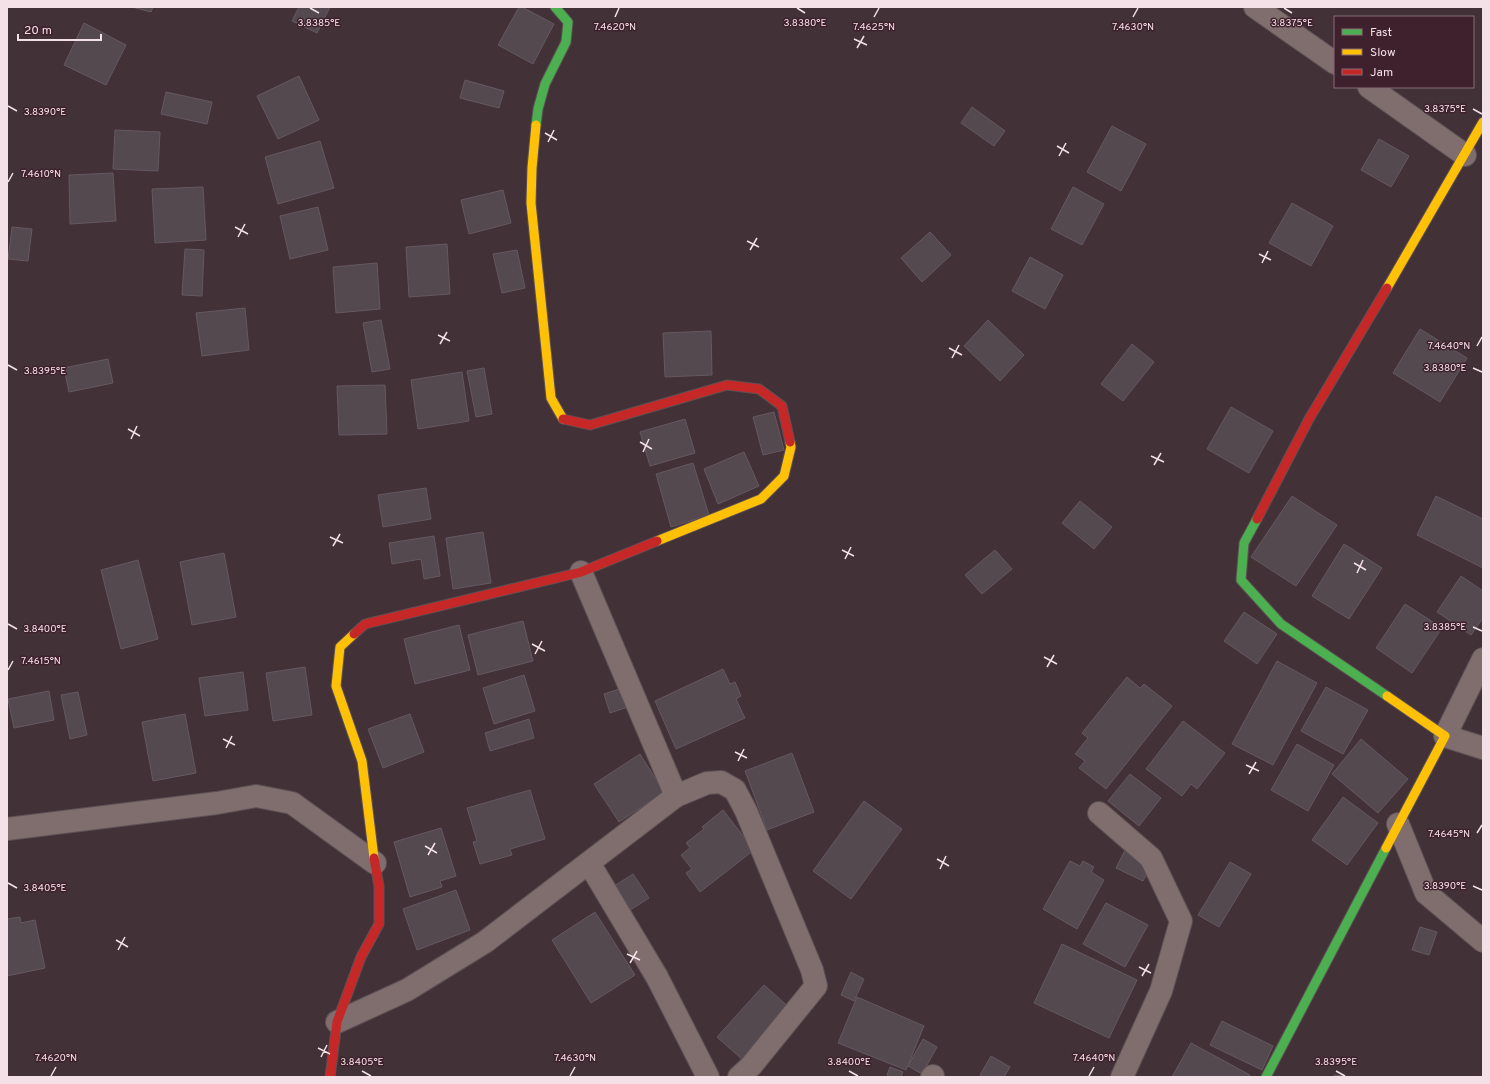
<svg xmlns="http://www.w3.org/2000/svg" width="1490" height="1084" font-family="Overpass,sans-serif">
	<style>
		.building { fill: #554950; stroke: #655860 }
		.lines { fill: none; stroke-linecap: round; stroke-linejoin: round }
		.street-casing { stroke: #5d5055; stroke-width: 24 }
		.fast-casing { stroke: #5d5055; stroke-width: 11 }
		.slow-casing { stroke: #5d5055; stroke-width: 11 }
		.jam-casing { stroke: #5d5055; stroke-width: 11 }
		.street { stroke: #806e6f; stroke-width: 22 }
		.fast { stroke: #4caf50; stroke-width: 9 }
		.slow { stroke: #ffc107; stroke-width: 9 }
		.jam { stroke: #c62828; stroke-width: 9 }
		.ticks { fill: none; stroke: #f4e0e7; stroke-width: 1.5 }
		.ticks-label { font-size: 10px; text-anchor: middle; fill: #f4e0e7; stroke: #3e212c; stroke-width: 3; stroke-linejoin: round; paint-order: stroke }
	</style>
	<rect width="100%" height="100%" fill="#423238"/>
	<g class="building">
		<path d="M 132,7 L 153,7 L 151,12 Z"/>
		<path d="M 299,7 L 330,7 L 317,33 L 292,21 Z"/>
		<path d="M 519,7 L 522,7 L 554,24 L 533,64 L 498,45 Z"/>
		<path d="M 84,23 L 126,45 L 106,85 L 64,65 Z"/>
		<path d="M 299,76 L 319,120 L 278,139 L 257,96 Z"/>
		<path d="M 465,80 L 504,91 L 499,108 L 460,98 Z"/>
		<path d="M 166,92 L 212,102 L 207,124 L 161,114 Z"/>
		<path d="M 972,107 L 1005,131 L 994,146 L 961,123 Z"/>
		<path d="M 1112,126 L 1146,144 L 1121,191 L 1087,172 Z"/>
		<path d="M 115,130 L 160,132 L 158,171 L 113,169 Z"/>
		<path d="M 1379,139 L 1409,156 L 1391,187 L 1361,170 Z"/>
		<path d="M 320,141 L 334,188 L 278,204 L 265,157 Z"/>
		<path d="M 113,173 L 116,221 L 70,224 L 69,175 Z"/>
		<path d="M 203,187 L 206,240 L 155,243 L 152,189 Z"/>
		<path d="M 1073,187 L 1104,204 L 1082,245 L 1051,229 Z"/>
		<path d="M 503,190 L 511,223 L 469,234 L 461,200 Z"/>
		<path d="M 1292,203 L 1333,226 L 1311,266 L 1269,243 Z"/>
		<path d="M 318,207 L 328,250 L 290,259 L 280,216 Z"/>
		<path d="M 12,227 L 32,229 L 28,261 L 8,259 Z"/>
		<path d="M 930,232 L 951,255 L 922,282 L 901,258 Z"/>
		<path d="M 447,244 L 450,294 L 409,297 L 406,247 Z"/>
		<path d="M 185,249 L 204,250 L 202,296 L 182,295 Z"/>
		<path d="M 517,250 L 525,288 L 502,293 L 493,254 Z"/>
		<path d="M 1030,257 L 1063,275 L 1045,309 L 1012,291 Z"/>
		<path d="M 377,263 L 380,309 L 336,313 L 333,267 Z"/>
		<path d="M 245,308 L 249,350 L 202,356 L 196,313 Z"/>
		<path d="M 381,320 L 390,369 L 372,372 L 363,323 Z"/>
		<path d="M 988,320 L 1024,355 L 1000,381 L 964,346 Z"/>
		<path d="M 1420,329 L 1467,358 L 1440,402 L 1393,373 Z"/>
		<path d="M 711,331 L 712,375 L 665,377 L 663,333 Z"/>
		<path d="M 1132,344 L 1154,362 L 1123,401 L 1101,384 Z"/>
		<path d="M 108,359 L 113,383 L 69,392 L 64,368 Z"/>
		<path d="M 484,368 L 492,414 L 476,417 L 467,371 Z"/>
		<path d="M 462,372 L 469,421 L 418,429 L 411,380 Z"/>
		<path d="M 385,385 L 387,434 L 339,435 L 337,386 Z"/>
		<path d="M 1231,407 L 1273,431 L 1249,473 L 1207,449 Z"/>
		<path d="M 774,412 L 784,450 L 763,455 L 753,417 Z"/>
		<path d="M 685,419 L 695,453 L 650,466 L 640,432 Z"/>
		<path d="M 744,452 L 759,486 L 718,504 L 704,469 Z"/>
		<path d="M 693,463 L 709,515 L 671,527 L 656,474 Z"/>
		<path d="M 426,488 L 431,519 L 383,527 L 378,495 Z"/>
		<path d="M 1292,496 L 1337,525 L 1296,586 L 1251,557 Z"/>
		<path d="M 1436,496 L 1483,519 L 1483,568 L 1417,535 Z"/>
		<path d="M 1080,501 L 1112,527 L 1094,549 L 1062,523 Z"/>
		<path d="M 483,532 L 491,583 L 453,589 L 446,538 Z"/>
		<path d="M 434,536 L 440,576 L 424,579 L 421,559 L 392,564 L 389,543 Z"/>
		<path d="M 1344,544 L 1382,568 L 1349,619 L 1312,596 Z"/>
		<path d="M 995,550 L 1012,569 L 982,594 L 965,575 Z"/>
		<path d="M 224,553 L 236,617 L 192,625 L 180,562 Z"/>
		<path d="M 138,560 L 158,639 L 121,649 L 101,570 Z"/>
		<path d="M 1461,576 L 1483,591 L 1483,618 L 1471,635 L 1437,612 Z"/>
		<path d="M 1405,604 L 1442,628 L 1412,673 L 1376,648 Z"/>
		<path d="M 1244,612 L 1277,634 L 1257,664 L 1224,641 Z"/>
		<path d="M 523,621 L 533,661 L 478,675 L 468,635 Z"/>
		<path d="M 459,625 L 470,670 L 415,684 L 404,639 Z"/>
		<path d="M 1277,661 L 1317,683 L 1273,765 L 1232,744 Z"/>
		<path d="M 305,667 L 312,715 L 273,721 L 266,673 Z"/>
		<path d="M 723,669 L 730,684 L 735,682 L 741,696 L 736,699 L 745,718 L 676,749 L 655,701 Z"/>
		<path d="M 243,672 L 248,710 L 205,716 L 199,678 Z"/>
		<path d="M 524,675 L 535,711 L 494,724 L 483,688 Z"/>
		<path d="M 1127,677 L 1140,688 L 1144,684 L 1172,706 L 1106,789 L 1079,768 L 1085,761 L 1075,754 L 1088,738 L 1082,733 Z"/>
		<path d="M 625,687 L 631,706 L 610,713 L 604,694 Z"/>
		<path d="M 1326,687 L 1368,710 L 1343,754 L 1301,731 Z"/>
		<path d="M 49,691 L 54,720 L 14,728 L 8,699 Z"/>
		<path d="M 78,692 L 87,735 L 70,739 L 61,695 Z"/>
		<path d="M 185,714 L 196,773 L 153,781 L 142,722 Z"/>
		<path d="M 410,714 L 424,752 L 383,768 L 368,729 Z"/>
		<path d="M 529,719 L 534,738 L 490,751 L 485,733 Z"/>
		<path d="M 1183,721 L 1225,753 L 1197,789 L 1191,784 L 1182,796 L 1146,769 Z"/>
		<path d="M 1361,739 L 1408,779 L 1378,813 L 1332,774 Z"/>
		<path d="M 1297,744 L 1334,765 L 1308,811 L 1271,790 Z"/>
		<path d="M 792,753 L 814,812 L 767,830 L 745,771 Z"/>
		<path d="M 640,754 L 664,792 L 619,822 L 594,784 Z"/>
		<path d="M 1130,774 L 1161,798 L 1139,826 L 1108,801 Z"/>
		<path d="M 530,790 L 545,839 L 510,849 L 512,855 L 480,864 L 473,842 L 477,841 L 467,808 Z"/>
		<path d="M 1343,797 L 1378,823 L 1347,865 L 1312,840 Z"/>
		<path d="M 864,801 L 902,829 L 851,899 L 813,871 Z"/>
		<path d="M 723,810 L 754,850 L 700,892 L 686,873 L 692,869 L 681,855 L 690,848 L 686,843 L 704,829 L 702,827 Z"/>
		<path d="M 441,828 L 456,876 L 440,881 L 442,887 L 410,897 L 394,842 Z"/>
		<path d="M 1125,850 L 1152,864 L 1143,881 L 1116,868 Z"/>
		<path d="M 1070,861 L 1080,866 L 1083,861 L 1094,867 L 1091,872 L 1104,880 L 1077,929 L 1043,909 Z"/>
		<path d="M 1230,862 L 1251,874 L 1219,927 L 1198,915 Z"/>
		<path d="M 633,874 L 649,898 L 627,912 L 611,888 Z"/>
		<path d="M 456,890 L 470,930 L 417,950 L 403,909 Z"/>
		<path d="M 1106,903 L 1148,925 L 1125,967 L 1083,944 Z"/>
		<path d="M 595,912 L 635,975 L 591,1003 L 552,940 Z"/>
		<path d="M 20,917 L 21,923 L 35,920 L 45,968 L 7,976 L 7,919 Z"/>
		<path d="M 1420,927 L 1437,932 L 1429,955 L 1412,950 Z"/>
		<path d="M 1062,944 L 1137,980 L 1109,1038 L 1034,1003 Z"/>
		<path d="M 851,972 L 864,979 L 854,1001 L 841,995 Z"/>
		<path d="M 764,985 L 791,1009 L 744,1061 L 717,1037 Z"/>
		<path d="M 857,997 L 924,1026 L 906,1070 L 838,1043 Z"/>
		<path d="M 1222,1021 L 1273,1046 L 1262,1070 L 1210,1045 Z"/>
		<path d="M 923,1039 L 937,1047 L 922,1074 L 908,1066 Z"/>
		<path d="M 1191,1043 L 1250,1075 L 1249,1077 L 1172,1077 Z"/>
		<path d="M 991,1056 L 1010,1067 L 1004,1077 L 984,1077 L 980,1075 Z"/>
		<path d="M 890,1067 L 903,1072 L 901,1077 L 891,1077 L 887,1075 Z"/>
		<path d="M 1334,1075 L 1355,1077 L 1334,1077 Z"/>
	</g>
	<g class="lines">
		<g class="street-casing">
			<g id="street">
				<path d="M 1255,7 L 1335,63"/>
				<path d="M 1369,87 L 1465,155"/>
				<path d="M 1483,659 L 1445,736 L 1483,748"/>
				<path d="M 676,796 L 707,783 L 721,782 L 735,790 L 746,811 L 812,970 L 816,986 L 751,1066 L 739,1077"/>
				<path d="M 1099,813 L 1151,858 L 1181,921 L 1161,991 L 1122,1077"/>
				<path d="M 1398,824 L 1426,893 L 1483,941"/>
				<path d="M 7,829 L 217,803 L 256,796 L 292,803 L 375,863"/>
				<path d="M 589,863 L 657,977 L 708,1077"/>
				<path d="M 337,1022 L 407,990 L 485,942 L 676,796 L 581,572"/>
				<path d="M 932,1077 L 933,1076"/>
			</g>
		</g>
		<g class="fast-casing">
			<g id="fast">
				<path d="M 536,125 L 538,109 L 545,84 L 566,42 L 568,22 L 555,7"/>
				<path d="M 1257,519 L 1244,543 L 1241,580 L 1281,624 L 1387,696"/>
				<path d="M 1266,1077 L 1386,848"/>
			</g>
		</g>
		<g class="slow-casing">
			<g id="slow">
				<path d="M 536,125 L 532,168 L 531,203 L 551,398 L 563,419"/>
				<path d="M 1387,288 L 1483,122"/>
				<path d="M 657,541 L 761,499 L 784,476 L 791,447 L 790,442"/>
				<path d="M 354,634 L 340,647 L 336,686 L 362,761 L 374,858"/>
				<path d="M 1386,848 L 1445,736 L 1387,696"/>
			</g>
		</g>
		<g class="jam-casing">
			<g id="jam">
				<path d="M 563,419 L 590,425 L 727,385 L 759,389 L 782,406 L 790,442"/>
				<path d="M 1257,519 L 1309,419 L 1387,288"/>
				<path d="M 354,634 L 365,624 L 581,572 L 657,541"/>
				<path d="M 330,1077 L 337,1022 L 361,957 L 379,924 L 379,886 L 374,858"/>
			</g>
		</g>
		<use href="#street" class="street"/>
		<use href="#fast" class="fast"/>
		<use href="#slow" class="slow"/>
		<use href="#jam" class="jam"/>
	</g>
	<path class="ticks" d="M 310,8 L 319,13M 797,8 L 805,13M 1284,8 L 1292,13M 615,17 L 619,8M 874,17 L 879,8M 1133,17 L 1138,8M 854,39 L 867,45M 857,48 L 864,36M 8,106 L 17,111M 1473,109 L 1482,114M 545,133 L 557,140M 548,142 L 554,130M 1057,146 L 1069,153M 1059,156 L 1066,143M 8,182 L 13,173M 235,227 L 248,234M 238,237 L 245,224M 747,241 L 759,247M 750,250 L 757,238M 1259,254 L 1271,260M 1262,263 L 1268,251M 438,335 L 450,341M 440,344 L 447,332M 1477,346 L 1482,337M 949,348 L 962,355M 952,358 L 959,345M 8,365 L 17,370M 1473,368 L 1482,372M 128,429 L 140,436M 131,439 L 137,426M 640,442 L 652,449M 643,452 L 649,439M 1151,456 L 1164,462M 1154,465 L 1161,453M 330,537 L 343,543M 333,546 L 340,534M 842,550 L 854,556M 845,559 L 851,547M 1354,563 L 1366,570M 1357,573 L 1363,560M 8,624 L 17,629M 1473,627 L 1482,631M 532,644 L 545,651M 535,654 L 542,641M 1044,657 L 1057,664M 1047,667 L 1054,655M 8,670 L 13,661M 223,739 L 235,745M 226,748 L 232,736M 735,752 L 747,758M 738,761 L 744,749M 1246,765 L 1259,771M 1249,774 L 1256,762M 1477,833 L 1482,825M 425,846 L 437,853M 428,855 L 435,843M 937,859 L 949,866M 940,869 L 946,856M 8,883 L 17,888M 1473,886 L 1482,890M 116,940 L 128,947M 118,950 L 125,937M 627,954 L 640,960M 630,963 L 637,951M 1139,967 L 1151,973M 1142,976 L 1149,964M 318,1048 L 330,1054M 321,1057 L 327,1045M 362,1071 L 371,1076M 849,1071 L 858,1076M 1336,1071 L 1345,1076M 51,1076 L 56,1067M 570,1076 L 575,1067M 1089,1076 L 1094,1067"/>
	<g class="ticks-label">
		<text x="805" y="26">3.8380°E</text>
		<text x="1292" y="26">3.8375°E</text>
		<text x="319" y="26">3.8385°E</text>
		<text x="615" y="30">7.4620°N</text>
		<text x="874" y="30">7.4625°N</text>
		<text x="1133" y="30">7.4630°N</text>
		<text x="1445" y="112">3.8375°E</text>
		<text x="45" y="115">3.8390°E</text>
		<text x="41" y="177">7.4610°N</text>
		<text x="1449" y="349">7.4640°N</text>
		<text x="1445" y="371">3.8380°E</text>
		<text x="45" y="374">3.8395°E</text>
		<text x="1445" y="630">3.8385°E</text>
		<text x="45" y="632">3.8400°E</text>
		<text x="41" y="664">7.4615°N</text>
		<text x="1449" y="837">7.4645°N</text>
		<text x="1445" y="889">3.8390°E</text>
		<text x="45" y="891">3.8405°E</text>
		<text x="56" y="1061">7.4620°N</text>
		<text x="575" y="1061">7.4630°N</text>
		<text x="1094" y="1061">7.4640°N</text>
		<text x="362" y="1065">3.8405°E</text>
		<text x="849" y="1065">3.8400°E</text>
		<text x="1336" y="1065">3.8395°E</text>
	</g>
	<rect width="1490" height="1084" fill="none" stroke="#f4e0e7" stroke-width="16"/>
	<rect x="1334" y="16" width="140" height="72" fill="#3e212c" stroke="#876d77"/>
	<rect x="1342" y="29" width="20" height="6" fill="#4caf50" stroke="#876d77"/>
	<text x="1370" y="36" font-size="12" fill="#f4e0e7">Fast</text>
	<rect x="1342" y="49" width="20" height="6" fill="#ffc107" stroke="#876d77"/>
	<text x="1370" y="56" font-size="12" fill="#f4e0e7">Slow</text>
	<rect x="1342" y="69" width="20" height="6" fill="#c62828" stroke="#876d77"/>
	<text x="1370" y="76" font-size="12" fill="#f4e0e7">Jam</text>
	<path d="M18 34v6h83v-6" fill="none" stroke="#f4e0e7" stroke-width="2"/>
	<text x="24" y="34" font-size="12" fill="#f4e0e7" stroke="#3e212c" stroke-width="3" paint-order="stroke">20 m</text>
</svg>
